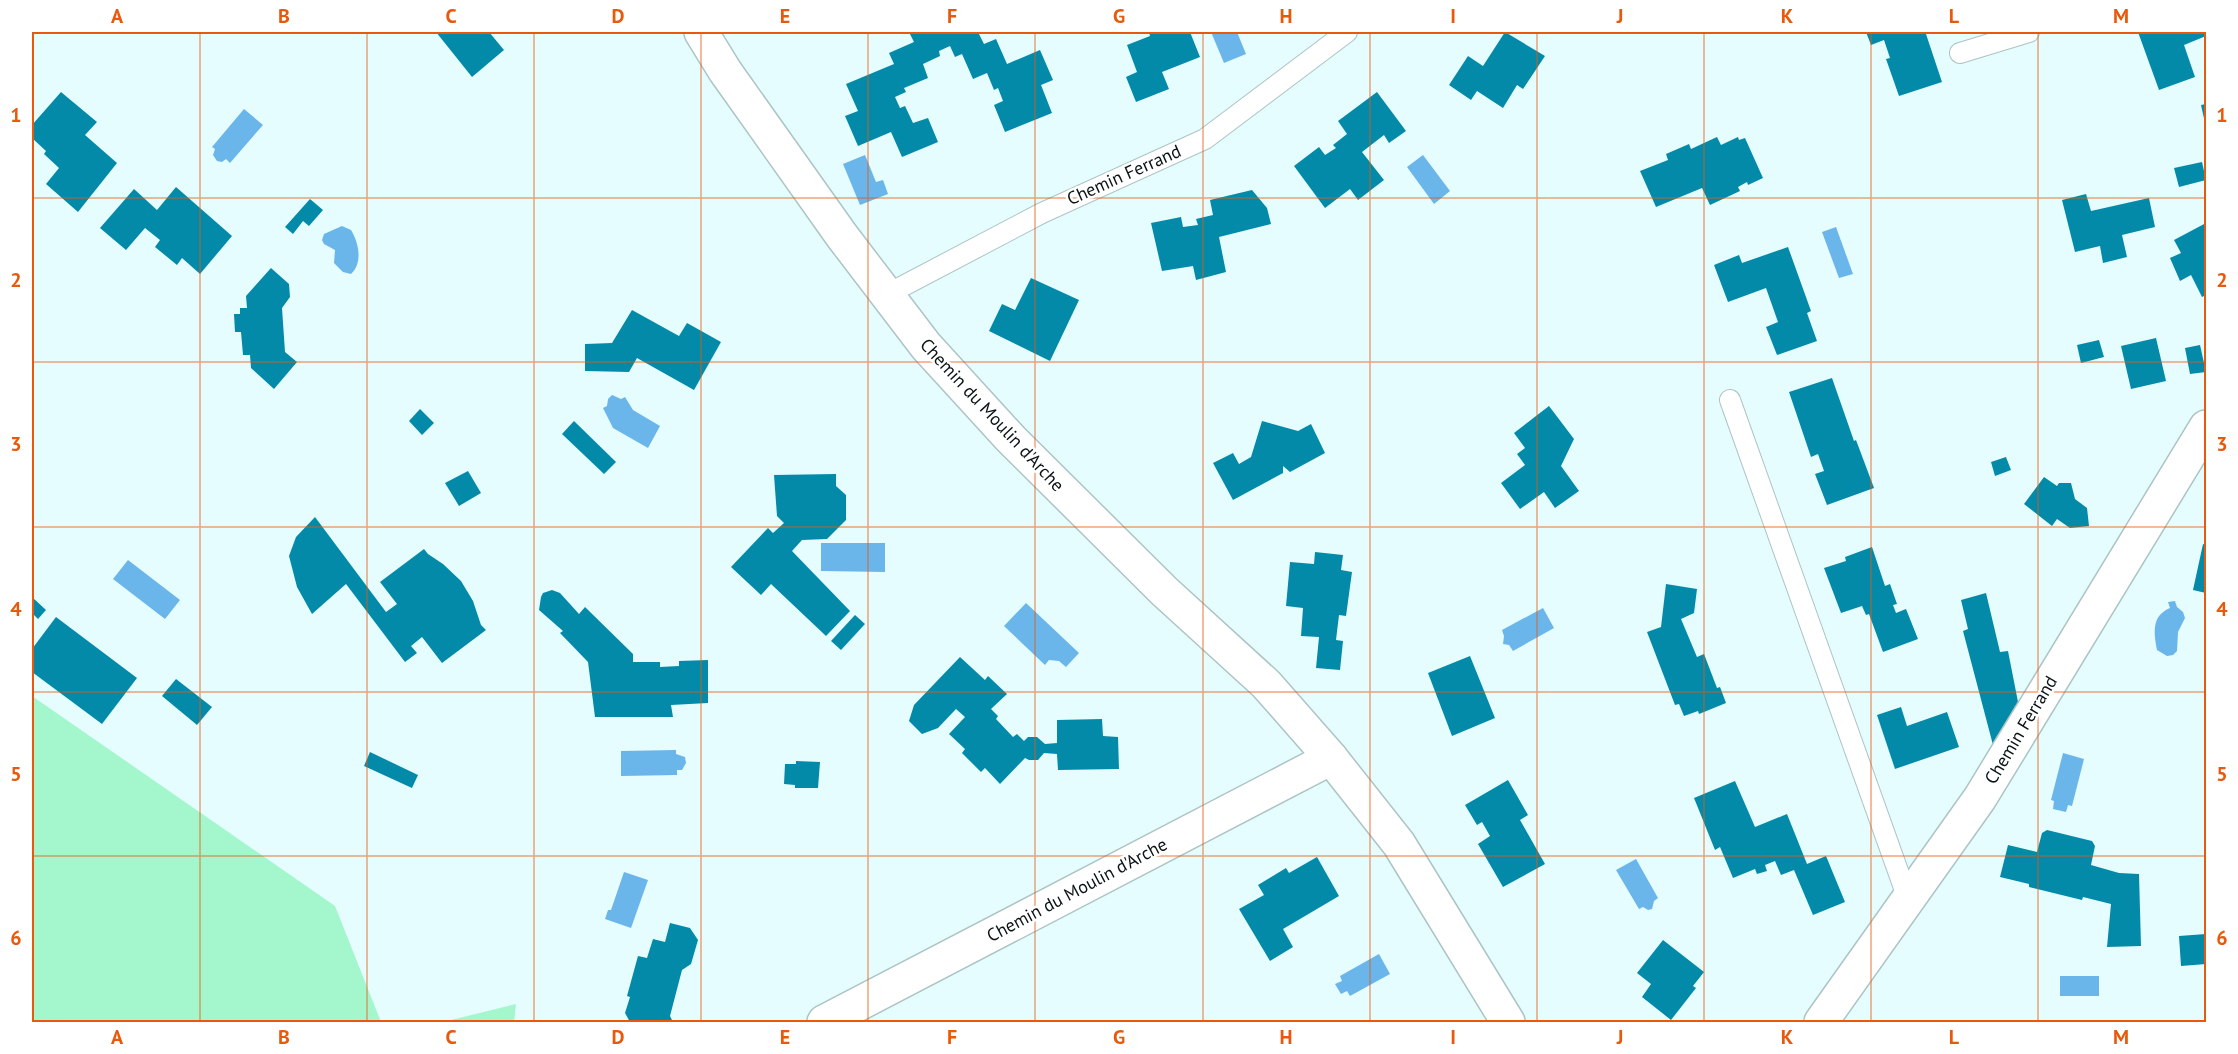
<svg xmlns="http://www.w3.org/2000/svg" width="2238" height="1054" font-family="'PT Sans',sans-serif">
	<style>
		.green { fill: #a4f6cd }
		.water { fill: #6ab6ea }
		.building { fill: #048aa9 }
		.lines { fill: none; stroke-linecap: round; stroke-linejoin: round }
		.service-casing { stroke: #adc4c5; stroke-width: 22 }
		.minor-casing { stroke: #adc4c5; stroke-width: 36 }
		.service { stroke: #fff; stroke-width: 20 }
		.minor { stroke: #fff; stroke-width: 33 }
		.grid { fill: none; stroke: #e8590c; stroke-width: 1.5; stroke-opacity: 0.55 }
		.labels { text-anchor: middle; stroke-width: 5; stroke-linejoin: round; paint-order: stroke }
		.street-label { font-size: 18px; fill: #0b1314; stroke: #fff }
		.neatline { fill: none; stroke: #e8590c; stroke-width: 2 }
		.grid-label { font-size: 20px; text-anchor: middle; font-weight: bold; fill: #e8590c }
	</style>
	<rect width="100%" height="100%" fill="#e5fdfe"/>
	<g class="green">
		<path d="M 32,696 L 335,906 L 381,1022 L 32,1022 Z"/>
		<path d="M 516,1004 L 514,1022 L 443,1022 Z"/>
	</g>
	<g class="water">
		<path d="M 1211,32 L 1237,32 L 1246,54 L 1224,63 Z"/>
		<path d="M 244,109 L 263,125 L 230,163 L 226,159 L 222,162 L 217,161 L 213,155 L 215,149 L 212,147 Z"/>
		<path d="M 865,155 L 876,182 L 883,180 L 888,194 L 860,205 L 843,164 Z"/>
		<path d="M 1423,155 L 1450,191 L 1434,204 L 1407,167 Z"/>
		<path d="M 342,226 L 351,230 C 359,243 363,263 351,274 L 343,272 L 334,263 L 335,250 L 324,244 L 322,240 L 324,234 Z"/>
		<path d="M 1836,227 L 1853,274 L 1839,278 L 1822,232 Z"/>
		<path d="M 612,395 L 621,399 L 625,397 L 633,410 L 660,426 L 648,448 L 613,428 L 603,408 L 607,406 L 608,399 Z"/>
		<path d="M 821,543 L 885,543 L 885,572 L 821,571 Z"/>
		<path d="M 128,560 L 180,600 L 165,619 L 113,579 Z"/>
		<path d="M 2175,601 L 2177,607 L 2183,612 L 2185,618 L 2178,632 L 2177,651 L 2173,655 L 2167,656 L 2157,650 C 2154,633 2151,616 2170,608 L 2168,602 Z"/>
		<path d="M 1026,603 L 1079,653 L 1066,667 L 1059,661 L 1049,660 L 1045,665 L 1004,626 Z"/>
		<path d="M 1543,608 L 1554,628 L 1513,651 L 1509,645 L 1503,644 L 1504,636 L 1502,630 Z"/>
		<path d="M 676,750 L 676,754 L 685,757 L 686,763 L 682,770 L 677,770 L 677,775 L 621,776 L 621,751 Z"/>
		<path d="M 2063,753 L 2084,759 L 2072,806 L 2068,805 L 2066,812 L 2053,809 L 2054,801 L 2051,800 Z"/>
		<path d="M 1636,859 L 1658,898 L 1654,901 L 1652,909 L 1648,910 L 1643,907 L 1639,909 L 1616,870 Z"/>
		<path d="M 624,872 L 648,880 L 631,928 L 605,919 L 608,910 L 611,910 Z"/>
		<path d="M 1379,954 L 1390,974 L 1350,996 L 1347,991 L 1341,994 L 1335,984 L 1342,981 L 1340,976 Z"/>
		<rect x="2060" y="976" width="39" height="20"/>
	</g>
	<g class="building">
		<path d="M 436,32 L 489,32 L 504,50 L 472,77 Z"/>
		<path d="M 909,32 L 978,32 L 984,44 L 996,39 L 1007,64 L 1040,50 L 1053,80 L 1041,85 L 1052,113 L 1005,132 L 994,105 L 1003,101 L 998,88 L 994,90 L 987,73 L 973,79 L 962,54 L 955,57 L 950,46 L 939,51 L 940,56 L 923,64 L 928,78 L 904,88 L 906,92 L 895,97 L 900,108 L 905,106 L 913,123 L 928,118 L 938,142 L 902,157 L 891,132 L 858,146 L 845,116 L 858,111 L 846,84 L 894,64 L 889,53 L 914,42 Z"/>
		<path d="M 1149,32 L 1190,32 L 1200,57 L 1162,72 L 1169,89 L 1136,102 L 1126,77 L 1137,72 L 1127,45 L 1150,36 Z"/>
		<path d="M 1505,32 L 1545,56 L 1523,89 L 1517,85 L 1503,108 L 1477,91 L 1471,100 L 1449,85 L 1468,56 L 1483,66 Z"/>
		<path d="M 1866,32 L 1932,32 L 1926,34 L 1942,82 L 1899,96 L 1886,59 L 1890,58 L 1884,40 L 1871,45 Z"/>
		<path d="M 2138,32 L 2206,32 L 2206,36 L 2184,45 L 2195,77 L 2159,90 Z"/>
		<path d="M 61,92 L 97,122 L 85,135 L 117,163 L 78,212 L 46,184 L 59,168 L 44,154 L 46,151 L 32,138 L 32,125 Z"/>
		<path d="M 1377,92 L 1406,131 L 1389,143 L 1384,135 L 1362,152 L 1384,180 L 1358,200 L 1350,189 L 1325,208 L 1294,166 L 1319,147 L 1325,155 L 1336,148 L 1333,145 L 1347,134 L 1338,121 Z"/>
		<path d="M 2206,104 L 2206,127 L 2201,105 Z"/>
		<path d="M 1717,137 L 1721,145 L 1738,137 L 1739,140 L 1745,138 L 1763,178 L 1748,185 L 1747,182 L 1738,187 L 1740,191 L 1710,205 L 1702,188 L 1656,207 L 1640,171 L 1668,160 L 1666,154 L 1689,144 L 1691,149 Z"/>
		<path d="M 2202,162 L 2206,180 L 2179,187 L 2174,168 Z"/>
		<path d="M 176,187 L 232,236 L 200,274 L 182,258 L 177,265 L 155,247 L 160,240 L 145,228 L 126,250 L 100,228 L 134,189 L 157,210 Z"/>
		<path d="M 1252,190 L 1267,208 L 1271,224 L 1219,237 L 1226,272 L 1196,280 L 1193,266 L 1162,271 L 1151,223 L 1181,217 L 1183,227 L 1198,225 L 1196,219 L 1213,215 L 1210,200 Z"/>
		<path d="M 2086,194 L 2091,211 L 2149,198 L 2155,227 L 2122,235 L 2127,257 L 2103,263 L 2100,246 L 2075,252 L 2062,200 Z"/>
		<path d="M 310,199 L 323,210 L 309,226 L 303,221 L 293,234 L 285,227 Z"/>
		<path d="M 2206,223 L 2206,295 L 2202,297 L 2191,275 L 2180,281 L 2170,258 L 2181,253 L 2174,240 Z"/>
		<path d="M 1788,247 L 1811,311 L 1807,313 L 1817,341 L 1777,355 L 1766,327 L 1778,322 L 1766,288 L 1728,302 L 1714,265 L 1739,255 L 1742,263 Z"/>
		<path d="M 271,268 L 289,284 L 290,297 L 282,308 L 285,352 L 297,362 L 274,389 L 251,368 L 250,355 L 243,355 L 241,332 L 235,332 L 234,314 L 240,314 L 240,308 L 247,308 L 246,296 Z"/>
		<path d="M 1031,278 L 1079,300 L 1050,361 L 989,331 L 1002,304 L 1015,310 Z"/>
		<path d="M 632,310 L 679,336 L 687,323 L 721,342 L 694,390 L 637,358 L 629,372 L 585,371 L 585,344 L 612,343 Z"/>
		<path d="M 2156,338 L 2166,381 L 2131,389 L 2121,346 Z"/>
		<path d="M 2099,340 L 2104,357 L 2081,363 L 2077,345 Z"/>
		<path d="M 2200,345 L 2206,372 L 2190,374 L 2185,348 Z"/>
		<path d="M 1832,378 L 1854,441 L 1856,440 L 1874,488 L 1827,505 L 1815,474 L 1824,471 L 1818,454 L 1811,457 L 1789,392 Z"/>
		<path d="M 1549,406 L 1574,439 L 1561,466 L 1579,491 L 1555,508 L 1544,492 L 1520,509 L 1501,483 L 1525,465 L 1517,454 L 1525,448 L 1514,433 Z"/>
		<path d="M 420,409 L 434,423 L 422,435 L 409,421 Z"/>
		<path d="M 574,421 L 616,462 L 604,474 L 562,434 Z"/>
		<path d="M 1262,421 L 1298,431 L 1311,424 L 1325,453 L 1290,472 L 1283,466 L 1283,473 L 1233,500 L 1213,463 L 1233,453 L 1239,464 L 1251,457 Z"/>
		<path d="M 2006,457 L 2011,470 L 1995,476 L 1991,462 Z"/>
		<path d="M 468,471 L 481,493 L 459,506 L 445,483 Z"/>
		<path d="M 836,474 L 836,486 L 846,495 L 846,520 L 827,539 L 802,540 L 792,551 L 850,611 L 826,636 L 771,584 L 761,595 L 731,567 L 768,528 L 773,533 L 784,523 L 777,516 L 774,475 Z"/>
		<path d="M 2044,477 L 2057,486 L 2059,483 L 2071,483 L 2075,499 L 2087,508 L 2089,526 L 2070,528 L 2057,519 L 2052,526 L 2024,504 Z"/>
		<path d="M 315,517 L 386,612 L 397,604 L 380,582 L 424,549 L 428,554 L 443,564 L 461,581 L 473,601 L 481,625 L 486,630 L 442,663 L 422,637 L 411,646 L 417,653 L 405,662 L 346,584 L 312,614 L 297,587 L 289,556 L 296,537 Z"/>
		<path d="M 2203,544 L 2206,545 L 2206,593 L 2193,590 Z"/>
		<path d="M 1872,547 L 1885,586 L 1890,584 L 1897,604 L 1893,605 L 1896,613 L 1906,609 L 1918,639 L 1883,652 L 1869,614 L 1866,615 L 1862,606 L 1841,613 L 1824,568 L 1846,561 L 1845,557 Z"/>
		<path d="M 1315,552 L 1343,555 L 1341,570 L 1352,572 L 1346,616 L 1339,615 L 1336,640 L 1343,641 L 1340,670 L 1316,668 L 1319,637 L 1301,636 L 1303,608 L 1286,606 L 1290,562 L 1314,564 Z"/>
		<path d="M 1666,584 L 1697,589 L 1694,613 L 1681,619 L 1697,657 L 1704,654 L 1717,688 L 1720,687 L 1726,703 L 1699,714 L 1698,711 L 1684,716 L 1679,704 L 1675,705 L 1647,632 L 1661,627 Z"/>
		<path d="M 552,590 L 560,593 L 579,614 L 585,607 L 633,654 L 633,662 L 660,662 L 660,667 L 679,666 L 679,661 L 708,660 L 708,703 L 671,705 L 673,717 L 595,717 L 588,662 L 560,633 L 563,631 L 539,610 L 541,597 L 543,593 Z"/>
		<path d="M 1986,593 L 2000,652 L 2008,651 L 2018,702 L 1993,745 L 1963,631 L 1968,629 L 1961,600 Z"/>
		<path d="M 32,597 L 46,610 L 38,619 L 32,613 Z"/>
		<path d="M 855,615 L 865,624 L 841,650 L 831,641 Z"/>
		<path d="M 56,617 L 137,678 L 102,724 L 32,672 L 32,649 Z"/>
		<path d="M 1470,656 L 1495,718 L 1452,736 L 1428,673 Z"/>
		<path d="M 960,657 L 985,680 L 988,676 L 1007,694 L 991,709 L 998,716 L 996,719 L 1013,737 L 1017,734 L 1024,741 L 1028,737 L 1037,737 L 1045,744 L 1057,743 L 1057,720 L 1102,719 L 1103,736 L 1118,737 L 1119,769 L 1058,770 L 1057,754 L 1044,753 L 1038,760 L 1029,760 L 1025,758 L 1000,784 L 985,768 L 981,772 L 962,753 L 965,749 L 949,734 L 965,717 L 956,709 L 938,728 L 922,734 L 909,721 L 914,705 Z"/>
		<path d="M 176,679 L 212,707 L 197,725 L 162,696 Z"/>
		<path d="M 1901,707 L 1907,726 L 1947,712 L 1959,747 L 1895,769 L 1877,715 Z"/>
		<path d="M 370,752 L 418,775 L 412,788 L 364,766 Z"/>
		<path d="M 796,761 L 820,762 L 818,788 L 795,788 L 795,785 L 784,784 L 785,764 L 796,764 Z"/>
		<path d="M 1508,780 L 1528,815 L 1520,820 L 1545,864 L 1503,887 L 1478,844 L 1490,836 L 1482,822 L 1477,825 L 1465,805 Z"/>
		<path d="M 1735,781 L 1755,827 L 1787,814 L 1807,864 L 1826,856 L 1845,902 L 1813,915 L 1794,870 L 1781,875 L 1775,861 L 1765,865 L 1767,871 L 1757,874 L 1755,869 L 1733,878 L 1720,847 L 1715,850 L 1694,798 Z"/>
		<path d="M 2047,830 L 2092,841 L 2095,846 L 2091,865 L 2119,873 L 2139,874 L 2141,946 L 2107,947 L 2111,904 L 2083,897 L 2082,900 L 2029,887 L 2029,884 L 2000,877 L 2008,845 L 2037,852 L 2042,833 Z"/>
		<path d="M 1317,857 L 1339,896 L 1283,929 L 1293,947 L 1270,961 L 1239,909 L 1264,895 L 1258,885 L 1286,868 L 1289,873 Z"/>
		<path d="M 670,923 L 690,928 L 698,940 L 691,964 L 682,970 L 670,1016 L 673,1022 L 630,1022 L 625,1013 L 630,997 L 627,996 L 638,956 L 647,958 L 653,939 L 665,942 Z"/>
		<path d="M 2206,934 L 2206,964 L 2181,966 L 2179,936 Z"/>
		<path d="M 1663,940 L 1704,972 L 1693,986 L 1696,988 L 1671,1020 L 1642,997 L 1651,984 L 1637,973 Z"/>
	</g>
	<g class="lines">
		<g class="service-casing">
			<g id="service">
				<path d="M 1960,53 L 2029,32"/>
				<path d="M 886,295 L 1042,213 L 1205,139 L 1347,32"/>
				<path d="M 1730,400 L 1908,899"/>
			</g>
		</g>
		<g class="minor-casing">
			<g id="minor">
				<path d="M 701,32 L 725,71 L 842,236 L 926,346 L 1011,439 L 1164,591 L 1266,684 L 1331,758 L 1399,844 L 1508,1022"/>
				<path d="M 824,1022 L 1331,758"/>
				<path d="M 1821,1022 L 1980,798 L 2206,427"/>
			</g>
		</g>
		<use href="#service" class="service"/>
		<use href="#minor" class="minor"/>
	</g>
	<path class="grid" d="M 200,32 L 200,1022M 367,32 L 367,1022M 534,32 L 534,1022M 701,32 L 701,1022M 868,32 L 868,1022M 1035,32 L 1035,1022M 1203,32 L 1203,1022M 1370,32 L 1370,1022M 1537,32 L 1537,1022M 1704,32 L 1704,1022M 1871,32 L 1871,1022M 2038,32 L 2038,1022M 32,198 L 2206,198M 32,362 L 2206,362M 32,527 L 2206,527M 32,692 L 2206,692M 32,856 L 2206,856"/>
	<g class="labels">
		<g class="street-label">
			<text transform="translate(1124 175) rotate(-24)" y="6">Chemin Ferrand</text>
			<text transform="translate(992 415) rotate(47)" y="6">Chemin du Moulin d'Arche</text>
			<text transform="translate(2021 730) rotate(-59)" y="6">Chemin Ferrand</text>
			<text transform="translate(1077 890) rotate(-28)" y="6">Chemin du Moulin d'Arche</text>
		</g>
	</g>
	<rect width="2238" height="1054" fill="none" stroke="#ffffff" stroke-width="66"/>
	<rect x="33" y="33" width="2172" height="988" class="neatline"/>
	<g class="grid-label">
		<text x="117" y="23">A</text>
		<text x="284" y="23">B</text>
		<text x="451" y="23">C</text>
		<text x="618" y="23">D</text>
		<text x="785" y="23">E</text>
		<text x="952" y="23">F</text>
		<text x="1119" y="23">G</text>
		<text x="1286" y="23">H</text>
		<text x="1453" y="23">I</text>
		<text x="1620" y="23">J</text>
		<text x="1787" y="23">K</text>
		<text x="1954" y="23">L</text>
		<text x="2121" y="23">M</text>
		<text x="16" y="122">1</text>
		<text x="2222" y="122">1</text>
		<text x="16" y="287">2</text>
		<text x="2222" y="287">2</text>
		<text x="16" y="451">3</text>
		<text x="2222" y="451">3</text>
		<text x="16" y="616">4</text>
		<text x="2222" y="616">4</text>
		<text x="16" y="781">5</text>
		<text x="2222" y="781">5</text>
		<text x="16" y="945">6</text>
		<text x="2222" y="945">6</text>
		<text x="117" y="1044">A</text>
		<text x="284" y="1044">B</text>
		<text x="451" y="1044">C</text>
		<text x="618" y="1044">D</text>
		<text x="785" y="1044">E</text>
		<text x="952" y="1044">F</text>
		<text x="1119" y="1044">G</text>
		<text x="1286" y="1044">H</text>
		<text x="1453" y="1044">I</text>
		<text x="1620" y="1044">J</text>
		<text x="1787" y="1044">K</text>
		<text x="1954" y="1044">L</text>
		<text x="2121" y="1044">M</text>
	</g>
</svg>
